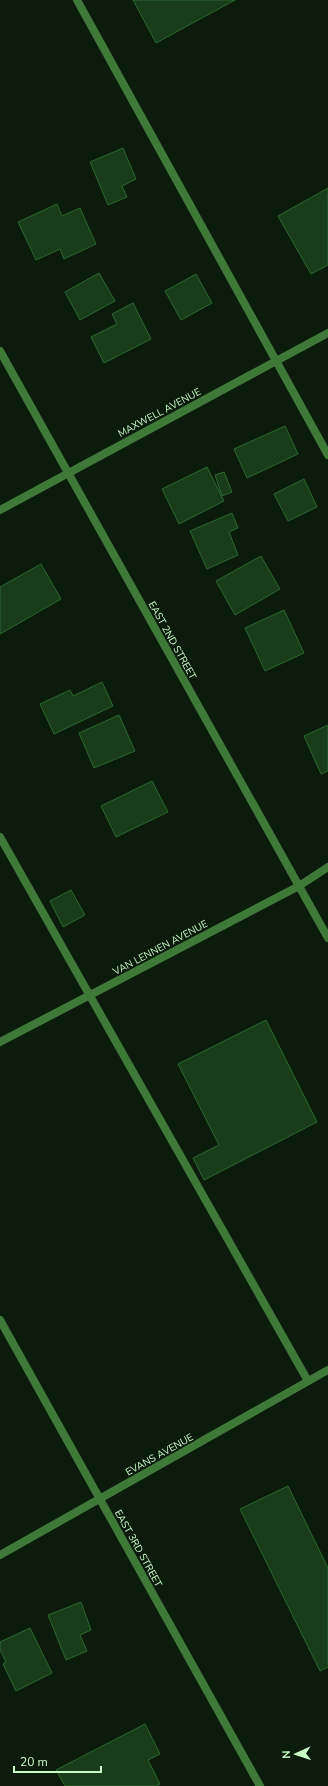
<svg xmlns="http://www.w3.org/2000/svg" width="328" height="1786" font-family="'Nunito Sans',sans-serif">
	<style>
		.building { fill: #193c1b; stroke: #2b6730 }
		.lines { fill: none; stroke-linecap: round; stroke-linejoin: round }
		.lane { stroke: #3e7938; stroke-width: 8 }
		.street { stroke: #3e7938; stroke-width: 8 }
		.labels { text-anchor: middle; stroke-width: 4; stroke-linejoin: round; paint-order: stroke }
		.street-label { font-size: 10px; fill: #c9fdc8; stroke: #0c1c0c }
	</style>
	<rect width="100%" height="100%" fill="#0c1c0c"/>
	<g class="building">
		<path d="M 133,0 L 235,0 L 156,43 Z"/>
		<path d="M 123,148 L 136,179 L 122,186 L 127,197 L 108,205 L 90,162 Z"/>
		<path d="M 328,188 L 328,265 L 311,274 L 278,216 Z"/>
		<path d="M 57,204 L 62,216 L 80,208 L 96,244 L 64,259 L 60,249 L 36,260 L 18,222 Z"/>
		<path d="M 99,273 L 115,301 L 80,320 L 65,292 Z"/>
		<path d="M 196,274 L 212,303 L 181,320 L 165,291 Z"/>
		<path d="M 133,303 L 151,339 L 104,363 L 91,337 L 117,324 L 112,314 Z"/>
		<path d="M 285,426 L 298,454 L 247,478 L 234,449 Z"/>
		<path d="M 207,467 L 224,501 L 179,524 L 162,489 Z"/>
		<path d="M 224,472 L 232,492 L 222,496 L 215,475 Z"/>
		<path d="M 304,479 L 317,507 L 288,521 L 274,494 Z"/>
		<path d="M 232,513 L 238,528 L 229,532 L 238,555 L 207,569 L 190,531 Z"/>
		<path d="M 261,556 L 280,589 L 235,615 L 216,581 Z"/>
		<path d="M 41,564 L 61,599 L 0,634 L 0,587 Z"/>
		<path d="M 284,610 L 304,653 L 265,671 L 245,628 Z"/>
		<path d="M 102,682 L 113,706 L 54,734 L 40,704 L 70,690 L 73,696 Z"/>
		<path d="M 119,715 L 135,751 L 94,768 L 79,733 Z"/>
		<path d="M 328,725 L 328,771 L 321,774 L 304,736 Z"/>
		<path d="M 152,781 L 168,812 L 116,837 L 101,806 Z"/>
		<path d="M 71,890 L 85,915 L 63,927 L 50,901 Z"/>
		<path d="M 266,1020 L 317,1122 L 204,1180 L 193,1158 L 219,1145 L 178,1064 Z"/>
		<path d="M 288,1486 L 328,1568 L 328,1667 L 320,1671 L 240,1509 Z"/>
		<path d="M 81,1602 L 91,1630 L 80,1635 L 87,1651 L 66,1660 L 48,1615 Z"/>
		<path d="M 30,1628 L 52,1673 L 16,1691 L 3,1664 L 6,1662 L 0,1650 L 0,1642 Z"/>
		<path d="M 145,1724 L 160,1754 L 148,1760 L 160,1784 L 156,1786 L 65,1786 L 56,1770 Z"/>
	</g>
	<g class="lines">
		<g class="lane">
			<path d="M 77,0 L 328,455"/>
			<path d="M 0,837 L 308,1381"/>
		</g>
		<g class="street">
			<path d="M 0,351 L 328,938"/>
			<path d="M 0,510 L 328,333"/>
			<path d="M 0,1042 L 299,886 L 328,867"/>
			<path d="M 0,1320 L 260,1786"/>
			<path d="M 0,1555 L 328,1370"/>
		</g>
	</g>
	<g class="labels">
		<g class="street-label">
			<text transform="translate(159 412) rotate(-28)" y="4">MAXWELL AVENUE</text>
			<text transform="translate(173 640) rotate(61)" y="4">EAST 2ND STREET</text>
			<text transform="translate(160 947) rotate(-28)" y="4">VAN LENNEN AVENUE</text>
			<text transform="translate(159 1454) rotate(-29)" y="4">EVANS AVENUE</text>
			<text transform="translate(139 1548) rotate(61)" y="4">EAST 3RD STREET</text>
		</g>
	</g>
	<g transform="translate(296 1754) rotate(267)" stroke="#0c1c0c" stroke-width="3" paint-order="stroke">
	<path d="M0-3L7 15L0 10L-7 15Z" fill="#c9fdc8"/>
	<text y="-6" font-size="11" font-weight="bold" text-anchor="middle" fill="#c9fdc8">N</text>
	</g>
	<path d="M14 1766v6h87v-6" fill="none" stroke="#c9fdc8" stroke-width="2"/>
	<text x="20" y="1766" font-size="12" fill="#c9fdc8" stroke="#0c1c0c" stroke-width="3" paint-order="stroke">20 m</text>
</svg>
